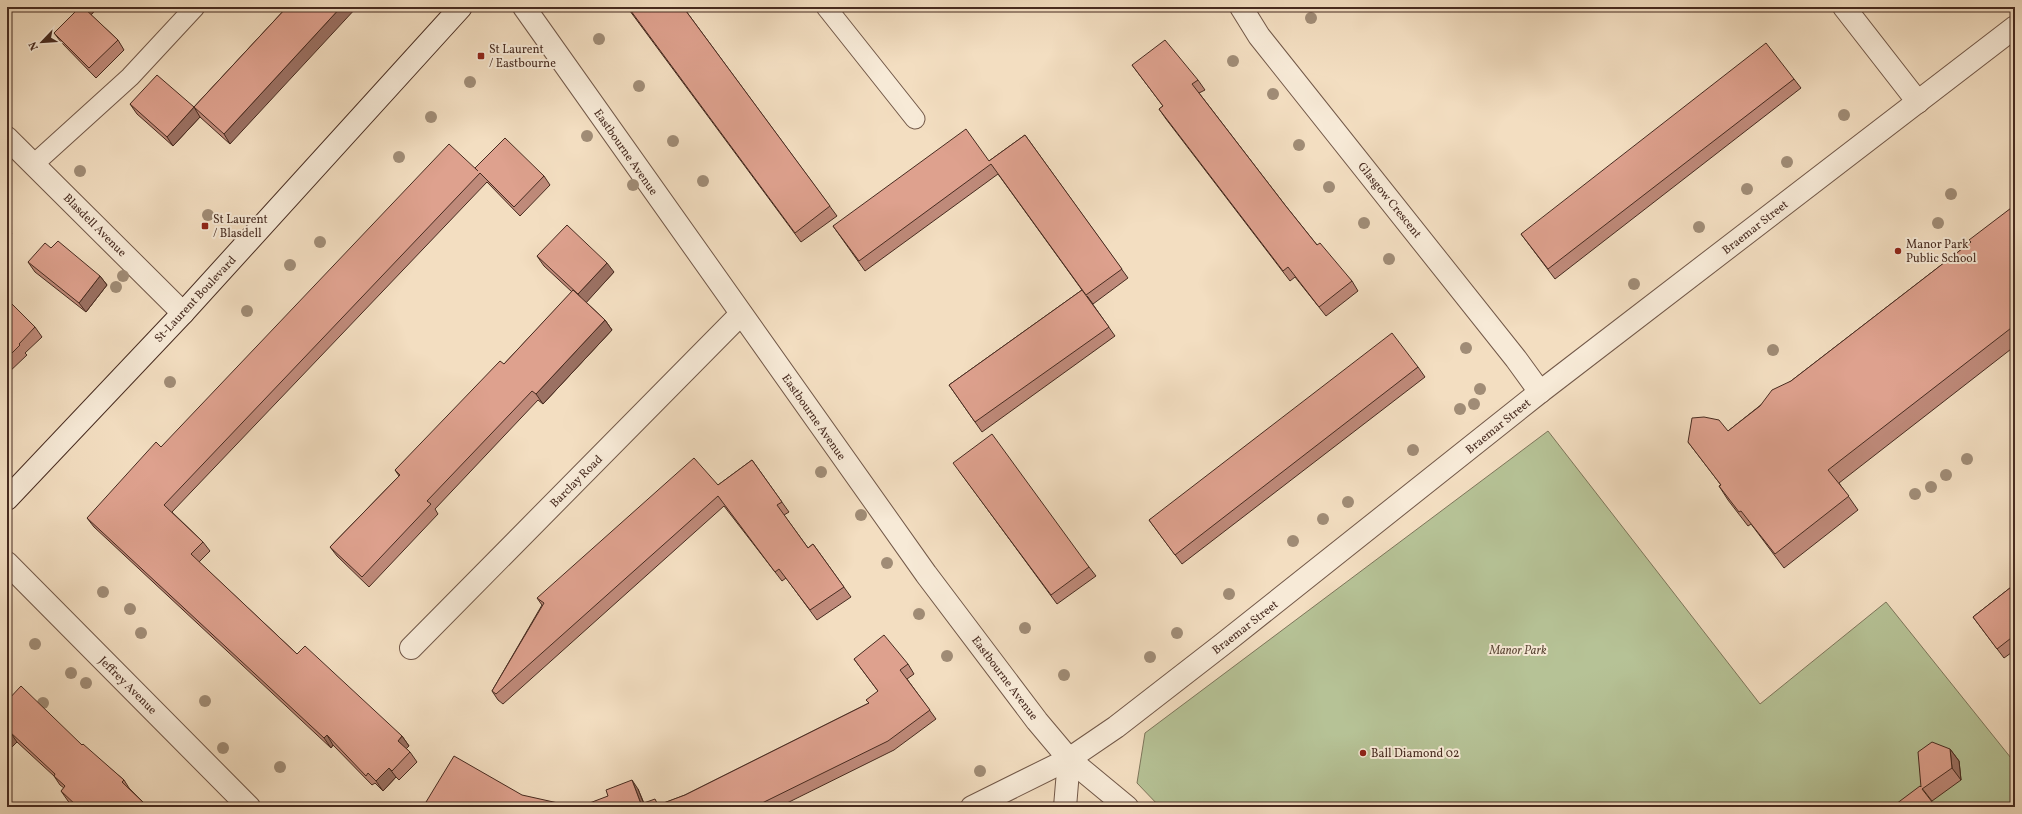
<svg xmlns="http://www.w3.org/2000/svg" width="2022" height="814" font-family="Vollkorn,serif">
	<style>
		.green { fill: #b6c296; stroke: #7e765b }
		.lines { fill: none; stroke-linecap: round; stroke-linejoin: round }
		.lane-casing { stroke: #725848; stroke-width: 21 }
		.street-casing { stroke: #725848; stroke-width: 24 }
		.secondary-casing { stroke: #472b20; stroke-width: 24 }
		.lane { stroke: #f7ead7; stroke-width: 19 }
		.street { stroke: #f7ead7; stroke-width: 22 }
		.secondary { stroke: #f7ead7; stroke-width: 22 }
		.tree { fill: #a08c76 }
		.wall { fill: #bf8a7a; stroke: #472b20 }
		.shaded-wall { fill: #9b7163; stroke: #472b20 }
		.building { fill: #dea18e; stroke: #472b20 }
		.poi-dot { fill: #8f2418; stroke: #f7ead7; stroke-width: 1.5 }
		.labels { text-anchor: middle; stroke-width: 4; stroke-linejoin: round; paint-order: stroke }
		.poi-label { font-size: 12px; fill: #472b20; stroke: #f7ead7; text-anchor: start }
		.street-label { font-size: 12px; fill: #472b20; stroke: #f7ead7 }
		.park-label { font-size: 12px; font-style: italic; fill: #5d4938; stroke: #f7ead7 }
	</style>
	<rect width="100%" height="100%" fill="#f3dec1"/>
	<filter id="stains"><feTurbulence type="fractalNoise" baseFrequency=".005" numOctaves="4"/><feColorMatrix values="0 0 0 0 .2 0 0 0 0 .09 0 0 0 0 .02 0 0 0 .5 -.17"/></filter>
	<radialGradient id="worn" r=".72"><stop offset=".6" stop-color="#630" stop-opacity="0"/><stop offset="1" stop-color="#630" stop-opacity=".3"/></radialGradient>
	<path class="green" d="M 1548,431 L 1760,704 L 1886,602 L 2015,763 L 2015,807 L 1160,807 L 1137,783 L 1145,733 Z"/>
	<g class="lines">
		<g class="lane-casing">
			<g id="lane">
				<path d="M 826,7 L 915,119"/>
				<path d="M 34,164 L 130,77 L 195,7"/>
			</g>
		</g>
		<g class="street-casing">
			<g id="street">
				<path d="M 524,7 L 926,574 L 1037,721 L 1069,759 L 1127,807"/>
				<path d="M 1241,7 L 1259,36 L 1516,359 L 1540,392"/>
				<path d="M 1844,7 L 1918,102"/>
				<path d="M 7,138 L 183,313"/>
				<path d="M 7,563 L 249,807"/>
				<path d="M 411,648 L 741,314"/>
				<path d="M 972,807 L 1069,759 L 1116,727 L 1223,644 L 1540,392 L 2015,27"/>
				<path d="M 1065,807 L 1069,759"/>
			</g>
		</g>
		<g class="secondary-casing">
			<path id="secondary" d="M 7,499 L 183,313 L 461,7"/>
		</g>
		<use href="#lane" class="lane"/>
		<use href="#street" class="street"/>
		<use href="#secondary" class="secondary"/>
	</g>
	<g class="tree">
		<circle cx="1311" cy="18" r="6"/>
		<circle cx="599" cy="39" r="6"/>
		<circle cx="1233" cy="61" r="6"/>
		<circle cx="470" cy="82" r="6"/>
		<circle cx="639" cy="86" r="6"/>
		<circle cx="1273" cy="94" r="6"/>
		<circle cx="1844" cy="115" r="6"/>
		<circle cx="431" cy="117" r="6"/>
		<circle cx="587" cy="136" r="6"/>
		<circle cx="673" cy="141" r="6"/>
		<circle cx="1299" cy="145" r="6"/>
		<circle cx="399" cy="157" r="6"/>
		<circle cx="1787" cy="162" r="6"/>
		<circle cx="80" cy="171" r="6"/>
		<circle cx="703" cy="181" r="6"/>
		<circle cx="633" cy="185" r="6"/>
		<circle cx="1329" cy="187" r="6"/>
		<circle cx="1747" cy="189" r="6"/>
		<circle cx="1951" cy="194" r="6"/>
		<circle cx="208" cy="215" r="6"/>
		<circle cx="1364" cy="223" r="6"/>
		<circle cx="1938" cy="223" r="6"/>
		<circle cx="1699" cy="227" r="6"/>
		<circle cx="320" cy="242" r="6"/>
		<circle cx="1389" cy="259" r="6"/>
		<circle cx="290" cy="265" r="6"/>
		<circle cx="123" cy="276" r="6"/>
		<circle cx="1634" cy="284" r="6"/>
		<circle cx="116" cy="287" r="6"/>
		<circle cx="247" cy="311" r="6"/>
		<circle cx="1466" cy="348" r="6"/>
		<circle cx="1773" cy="350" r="6"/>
		<circle cx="170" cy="382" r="6"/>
		<circle cx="1480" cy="389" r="6"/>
		<circle cx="1474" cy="404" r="6"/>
		<circle cx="1460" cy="409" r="6"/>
		<circle cx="1413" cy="450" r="6"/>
		<circle cx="1967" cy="459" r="6"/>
		<circle cx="821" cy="472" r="6"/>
		<circle cx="1946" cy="475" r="6"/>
		<circle cx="1931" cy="487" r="6"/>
		<circle cx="1915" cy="494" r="6"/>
		<circle cx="1348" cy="502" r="6"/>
		<circle cx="861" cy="515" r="6"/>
		<circle cx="1323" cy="519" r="6"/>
		<circle cx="1293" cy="541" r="6"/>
		<circle cx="887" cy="563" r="6"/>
		<circle cx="103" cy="592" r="6"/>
		<circle cx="1229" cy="594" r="6"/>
		<circle cx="130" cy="609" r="6"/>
		<circle cx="919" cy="614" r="6"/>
		<circle cx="1025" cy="628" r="6"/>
		<circle cx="141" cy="633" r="6"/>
		<circle cx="1177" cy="633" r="6"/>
		<circle cx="35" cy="644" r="6"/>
		<circle cx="947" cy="656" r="6"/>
		<circle cx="1150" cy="657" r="6"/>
		<circle cx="71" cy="673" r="6"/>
		<circle cx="1064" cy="675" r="6"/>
		<circle cx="86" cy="683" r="6"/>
		<circle cx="205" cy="701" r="6"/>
		<circle cx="43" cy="703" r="6"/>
		<circle cx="223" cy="748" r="6"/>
		<circle cx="280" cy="767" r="6"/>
		<circle cx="980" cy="771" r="6"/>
	</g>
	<g class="wall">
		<path d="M 80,7 L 98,7 L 91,15 L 118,40 L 124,50 L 96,78 L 61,42 L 54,33 Z"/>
		<path d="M 287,7 L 230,144 L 200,117 L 173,146 L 137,114 L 130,104 L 194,107 Z"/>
		<path d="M 627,7 L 683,7 L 837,216 L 801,242 Z"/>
		<path d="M 1132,65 L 1198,80 L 1205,90 L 1199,93 L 1285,205 L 1317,245 L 1352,281 L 1358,291 L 1326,316 L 1295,277 L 1290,281 L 1166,119 L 1159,109 L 1163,106 Z"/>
		<path d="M 1794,79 L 1801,88 L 1555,279 L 1521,234 Z"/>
		<path d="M 1025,135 L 1128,278 L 1093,304 L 1087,296 L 1115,336 L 982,432 L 949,385 L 1082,290 L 998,174 L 865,271 L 833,226 L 989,161 Z"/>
		<path d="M 476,168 L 544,176 L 550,185 L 520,216 L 487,182 L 172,512 L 203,542 L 210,551 L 199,562 L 297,654 L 402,736 L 409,746 L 406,748 L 410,752 L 417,762 L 399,780 L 396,777 L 383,791 L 375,783 L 372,785 L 333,745 L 331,748 L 94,527 L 87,518 L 161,447 Z"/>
		<path d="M 2015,205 L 2015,346 L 1839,483 L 1858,510 L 1784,568 L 1751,524 L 1748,526 L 1728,500 L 1719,486 L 1721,485 L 1698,455 L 1688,442 L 1728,431 L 1791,381 L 1971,242 Z"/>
		<path d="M 7,228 L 12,234 L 7,239 Z"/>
		<path d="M 537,256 L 614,272 L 586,302 L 605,320 L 612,330 L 543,404 L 538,400 L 435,509 L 438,514 L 369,587 L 337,556 L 330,547 L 399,476 L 395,470 L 504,364 L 572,292 L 544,266 Z"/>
		<path d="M 28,262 L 100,276 L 107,285 L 86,312 L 35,272 Z"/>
		<path d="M 7,299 L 35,327 L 42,337 L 25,353 L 27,355 L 7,374 Z"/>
		<path d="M 1418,367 L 1425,377 L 1182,564 L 1149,520 Z"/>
		<path d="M 752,460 L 789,512 L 784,515 L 808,548 L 813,544 L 851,597 L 817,620 L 786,578 L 782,581 L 724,506 L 503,704 L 498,700 L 492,691 L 542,605 L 537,598 L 718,485 Z"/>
		<path d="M 960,472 L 1089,567 L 1096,576 L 1057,604 Z"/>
		<path d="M 2015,584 L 2015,650 L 2004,658 L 1973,617 Z"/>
		<path d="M 854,659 L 908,664 L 914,674 L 907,679 L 936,719 L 894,750 L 779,807 L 579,807 L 638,789 L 644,803 L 659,805 L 685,795 L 869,703 L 878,691 Z"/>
		<path d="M 7,701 L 82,745 L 124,780 L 129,788 L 148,807 L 74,807 L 68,801 L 61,791 L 64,788 L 60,785 L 54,776 L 17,742 L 7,752 Z"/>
		<path d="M 1950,749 L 1959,761 L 1961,780 L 1932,801 L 1921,787 Z"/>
	</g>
	<g class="shaded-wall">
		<path d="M 84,7 L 98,7 L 90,16 Z"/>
		<path d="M 341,7 L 357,7 L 230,144 L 224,134 Z"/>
		<path d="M 194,107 L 200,117 L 173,146 L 167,137 Z"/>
		<path d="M 607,263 L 614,272 L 585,304 L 578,294 Z"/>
		<path d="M 100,276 L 107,285 L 86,312 L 79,303 Z"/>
		<path d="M 605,320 L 612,330 L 543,404 L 536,394 Z"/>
		<path d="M 10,732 L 17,742 L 7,752 L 7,736 Z"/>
		<path d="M 327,735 L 333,745 L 331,748 L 324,738 Z"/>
		<path d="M 402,736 L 409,746 L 405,750 L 398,741 Z"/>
		<path d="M 1950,749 L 1959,761 L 1961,780 L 1952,768 Z"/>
		<path d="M 389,768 L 396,777 L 383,791 L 376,781 Z"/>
		<path d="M 632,780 L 638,789 L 645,807 L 641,804 Z"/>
	</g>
	<g class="building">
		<path d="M 80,7 L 83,7 L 118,40 L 89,68 L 54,33 Z"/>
		<path d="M 287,7 L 341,7 L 224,134 L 194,107 Z"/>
		<path d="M 628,7 L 683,7 L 830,206 L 795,233 Z"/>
		<path d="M 1165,40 L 1198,80 L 1192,84 L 1285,205 L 1317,245 L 1320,243 L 1352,281 L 1319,307 L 1288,267 L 1283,271 L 1159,109 L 1163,106 L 1132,65 Z"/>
		<path d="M 1766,43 L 1794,79 L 1548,269 L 1521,234 Z"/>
		<path d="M 157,75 L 194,107 L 167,137 L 130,104 Z"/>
		<path d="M 966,129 L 989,161 L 1025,135 L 1122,269 L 1086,295 L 991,164 L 859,261 L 833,226 Z"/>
		<path d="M 505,138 L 544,176 L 514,207 L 480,173 L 164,505 L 203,542 L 191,554 L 297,654 L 305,646 L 402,736 L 398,741 L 410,752 L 392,771 L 389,768 L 376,781 L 368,773 L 366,776 L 327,735 L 324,738 L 87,518 L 156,442 L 161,447 L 449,144 L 478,171 L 475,168 Z"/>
		<path d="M 2015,205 L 2015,325 L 1828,470 L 1849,496 L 1775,554 L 1741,511 L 1739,512 L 1719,486 L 1721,485 L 1688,442 L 1692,418 L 1704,417 L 1719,420 L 1728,431 L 1760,406 L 1772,390 L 1791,381 L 1971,242 L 1969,240 Z"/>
		<path d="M 567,225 L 607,263 L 578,294 L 537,256 Z"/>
		<path d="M 58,241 L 100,276 L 79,303 L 28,262 L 45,243 L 51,248 Z"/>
		<path d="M 573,290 L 605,320 L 536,394 L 532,391 L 427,501 L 431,504 L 362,577 L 330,547 L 400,475 L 395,470 L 500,361 L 504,364 Z"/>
		<path d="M 1082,290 L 1109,327 L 975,422 L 949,385 Z"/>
		<path d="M 7,299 L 35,327 L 19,344 L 20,345 L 7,358 Z"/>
		<path d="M 1392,333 L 1418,367 L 1175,555 L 1149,520 Z"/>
		<path d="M 992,434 L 1089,567 L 1051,595 L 953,463 Z"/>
		<path d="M 694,458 L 718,485 L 752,460 L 782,502 L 777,505 L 808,548 L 813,544 L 844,587 L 810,610 L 779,569 L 775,572 L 718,496 L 496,694 L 492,691 L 544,603 L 537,598 Z"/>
		<path d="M 2015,584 L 2015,635 L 1997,649 L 1973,617 Z"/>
		<path d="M 884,635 L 908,664 L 900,670 L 930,710 L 888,741 L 754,807 L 579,807 L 608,796 L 606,790 L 632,780 L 641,804 L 655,799 L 658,805 L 685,795 L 869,703 L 866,700 L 878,691 L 854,659 Z"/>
		<path d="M 21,686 L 82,745 L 83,744 L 124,780 L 122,782 L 148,807 L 78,807 L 61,791 L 65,786 L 54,776 L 55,774 L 10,732 L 7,736 L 7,701 Z"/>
		<path d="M 1932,742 L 1950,749 L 1952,768 L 1922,789 L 1936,807 L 1892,807 L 1920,786 L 1921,787 L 1918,752 Z"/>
		<path d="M 454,756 L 522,795 L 576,807 L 423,807 Z"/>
	</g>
	<g class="poi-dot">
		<rect x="477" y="52" width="8" height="8" rx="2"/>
		<rect x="201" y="222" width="8" height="8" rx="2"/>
		<circle cx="1898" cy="251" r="4"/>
		<circle cx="1363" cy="753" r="4"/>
	</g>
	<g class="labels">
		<g class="poi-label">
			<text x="489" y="53">St Laurent<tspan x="489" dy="14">/ Eastbourne</tspan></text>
			<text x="213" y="223">St Laurent<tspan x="213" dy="14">/ Blasdell</tspan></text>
			<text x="1906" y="248">Manor Park<tspan x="1906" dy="14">Public School</tspan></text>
			<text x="1371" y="757">Ball Diamond 02</text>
		</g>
		<g class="street-label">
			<text transform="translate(626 152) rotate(55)" y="4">Eastbourne Avenue</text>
			<text transform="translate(1390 200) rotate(51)" y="4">Glasgow Crescent</text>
			<text transform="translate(95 225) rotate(45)" y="4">Blasdell Avenue</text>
			<text transform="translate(1755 227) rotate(-38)" y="4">Braemar Street</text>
			<text transform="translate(195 299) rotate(-47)" y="4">St-Laurent Boulevard</text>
			<text transform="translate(814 417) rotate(55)" y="4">Eastbourne Avenue</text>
			<text transform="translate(1498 426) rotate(-39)" y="4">Braemar Street</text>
			<text transform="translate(576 481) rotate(-45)" y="4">Barclay Road</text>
			<text transform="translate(1245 627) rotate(-38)" y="4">Braemar Street</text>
			<text transform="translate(1005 678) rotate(53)" y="4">Eastbourne Avenue</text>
			<text transform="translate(128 685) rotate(45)" y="4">Jeffrey Avenue</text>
		</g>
		<g class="park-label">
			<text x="1518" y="654">Manor Park</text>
		</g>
	</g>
	<rect width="2022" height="814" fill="none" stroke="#f3dec1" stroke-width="24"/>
	<rect x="8" y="8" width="2006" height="798" fill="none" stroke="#472b20" stroke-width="2"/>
	<rect x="12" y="12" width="1998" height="790" fill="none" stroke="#472b20"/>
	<g transform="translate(42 42) rotate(245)" stroke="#f7ead7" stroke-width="3" paint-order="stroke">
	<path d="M0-3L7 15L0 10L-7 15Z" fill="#472b20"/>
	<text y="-6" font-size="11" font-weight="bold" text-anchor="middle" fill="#472b20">N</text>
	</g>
	<rect width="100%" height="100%" filter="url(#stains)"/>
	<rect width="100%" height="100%" fill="url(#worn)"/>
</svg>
